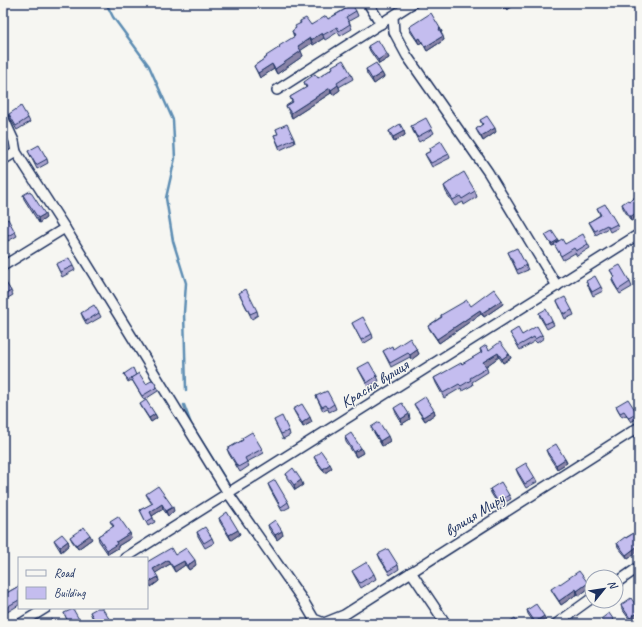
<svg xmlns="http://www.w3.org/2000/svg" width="642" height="627" font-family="Caveat,sans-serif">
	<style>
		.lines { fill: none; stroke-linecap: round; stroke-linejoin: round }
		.stream { stroke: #5d8db3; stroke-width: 2.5 }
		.minor-casing { stroke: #1b2f5e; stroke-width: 12 }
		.minor { stroke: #f6f6f2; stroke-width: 9 }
		.wall { fill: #a9a3ce; stroke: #1b2f5e }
		.shaded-wall { fill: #8984a7; stroke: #1b2f5e }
		.building { fill: #c4bdef; stroke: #1b2f5e }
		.labels { text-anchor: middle; stroke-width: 3; stroke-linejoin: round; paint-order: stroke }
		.street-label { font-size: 16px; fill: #1b2f5e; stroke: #f6f6f2 }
	</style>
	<rect width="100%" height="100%" fill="#f6f6f2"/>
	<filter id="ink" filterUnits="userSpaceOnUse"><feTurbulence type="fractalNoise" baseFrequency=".025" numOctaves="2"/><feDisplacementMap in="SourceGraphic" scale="8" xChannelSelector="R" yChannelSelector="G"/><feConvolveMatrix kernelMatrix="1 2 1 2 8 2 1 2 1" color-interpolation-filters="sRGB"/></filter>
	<g filter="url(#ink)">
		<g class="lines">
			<g class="stream">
				<path d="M 106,3 L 113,17 L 149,66 L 173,120 L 175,158 L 166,198 L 173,241 L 186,283 L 184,313 L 186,390"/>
				<path d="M 184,405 L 191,424 L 227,482"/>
			</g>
			<g class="minor-casing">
				<g id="minor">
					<path d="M 368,3 L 381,24"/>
					<path d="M 393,17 L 394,32 L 407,56 L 488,172 L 557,286"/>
					<path d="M 277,90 L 413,3"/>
					<path d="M 3,117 L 14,141 L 16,152 L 65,228 L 228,493 L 304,602 L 314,619 L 324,623 L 344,615 L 639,427"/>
					<path d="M 3,160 L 16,152"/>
					<path d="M 3,266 L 65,228"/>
					<path d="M 125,558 L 639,234"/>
					<path d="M 411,572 L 446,624"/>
					<path d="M 616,583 L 639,567"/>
					<path d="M 20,624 L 46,608"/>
					<path d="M 556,624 L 592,598"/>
				</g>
			</g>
			<use href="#minor" class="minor"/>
		</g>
		<g class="wall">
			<path d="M 499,3 L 516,3 L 516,4 L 507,10 L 506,8 L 504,10 Z"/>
			<path d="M 343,4 L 356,11 L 358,16 L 349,21 L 352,29 L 340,36 L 338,32 L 325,40 L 324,38 L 313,45 L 312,43 L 300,50 L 303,56 L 277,74 L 274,69 L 260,78 L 254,66 L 267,57 L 294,37 L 292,31 L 296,28 L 300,23 L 300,21 L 311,25 L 328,19 L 345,9 Z"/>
			<path d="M 409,27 L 440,28 L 442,32 L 441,33 L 444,40 L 427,51 L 422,42 L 419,44 L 410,31 Z"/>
			<path d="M 368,46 L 387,54 L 389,58 L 379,64 L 370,51 Z"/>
			<path d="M 332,66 L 351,74 L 353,79 L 339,87 L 340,90 L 333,95 L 331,93 L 292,118 L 286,106 L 292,102 L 290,97 L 306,88 L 304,82 L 318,78 L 333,68 Z"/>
			<path d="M 366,69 L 382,73 L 384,77 L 374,84 L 367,74 Z"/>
			<path d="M 9,114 L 28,118 L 30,122 L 17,130 L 10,118 Z"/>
			<path d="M 480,120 L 496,132 L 483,141 L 478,133 L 476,129 L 482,125 Z"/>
			<path d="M 411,126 L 432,129 L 434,133 L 419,142 L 413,131 Z"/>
			<path d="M 276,129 L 294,139 L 295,143 L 280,150 L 274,135 L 278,134 Z"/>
			<path d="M 389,131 L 404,131 L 405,135 L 394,142 L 390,135 Z"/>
			<path d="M 430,148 L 449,154 L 450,158 L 432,167 L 427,158 L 425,154 L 431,151 Z"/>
			<path d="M 28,151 L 47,159 L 48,163 L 37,169 Z"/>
			<path d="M 451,181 L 475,191 L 477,197 L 464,205 L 463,202 L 455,206 L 446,192 L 444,186 Z"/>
			<path d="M 23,195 L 46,218 L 39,223 L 24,199 Z"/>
			<path d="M 639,195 L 639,216 L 631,221 L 623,208 L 622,204 L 629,201 Z"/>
			<path d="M 597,208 L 617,224 L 618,228 L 610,232 L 608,228 L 596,235 L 591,226 L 589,222 L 600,215 Z"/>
			<path d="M 3,222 L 15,232 L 17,236 L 8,241 L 3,234 Z"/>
			<path d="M 545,235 L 558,240 L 558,241 L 565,244 L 588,244 L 590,248 L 577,256 L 575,253 L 563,260 L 555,245 L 552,246 Z"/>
			<path d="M 508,252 L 526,265 L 528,270 L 518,274 Z"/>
			<path d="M 56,264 L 73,266 L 75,270 L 62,277 Z"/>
			<path d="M 610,270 L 630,282 L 632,287 L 620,294 L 613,283 L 612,279 L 614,277 Z"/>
			<path d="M 3,278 L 11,291 L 13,295 L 3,301 Z"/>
			<path d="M 586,281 L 601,287 L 603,291 L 593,296 Z"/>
			<path d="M 239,293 L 257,311 L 258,315 L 252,319 Z"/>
			<path d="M 557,301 L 572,310 L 574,315 L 565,319 Z"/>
			<path d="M 503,304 L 484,317 L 481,314 L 439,343 L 430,330 L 428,326 L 441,317 L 441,315 L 471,306 Z"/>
			<path d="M 81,313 L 99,313 L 101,317 L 87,325 L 83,318 Z"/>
			<path d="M 539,313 L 552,321 L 554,325 L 547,329 L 540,317 Z"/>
			<path d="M 352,323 L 372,334 L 373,338 L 363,344 L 354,327 Z"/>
			<path d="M 510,333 L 522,335 L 542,335 L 544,338 L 537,343 L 535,341 L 520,350 L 512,336 Z"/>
			<path d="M 393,349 L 417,350 L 419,354 L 411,360 L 410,357 L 391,367 L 383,351 Z"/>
			<path d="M 480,349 L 489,350 L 509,354 L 511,358 L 503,363 L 499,357 L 486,366 L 488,372 L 472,382 L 473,385 L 462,391 L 461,388 L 444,398 L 436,383 L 434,378 L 462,364 L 481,353 Z"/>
			<path d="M 358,368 L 377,376 L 379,381 L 368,387 L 360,372 Z"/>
			<path d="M 124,374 L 136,375 L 146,384 L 157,387 L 158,391 L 144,400 L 132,380 L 128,382 Z"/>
			<path d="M 316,396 L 334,404 L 336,409 L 329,412 L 328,409 L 323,411 Z"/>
			<path d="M 140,404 L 155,414 L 157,418 L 151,422 L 142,408 Z"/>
			<path d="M 414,404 L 434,410 L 435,414 L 425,421 L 416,408 Z"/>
			<path d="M 616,406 L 637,413 L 639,417 L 631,422 L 626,415 L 622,417 L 618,410 Z"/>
			<path d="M 394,408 L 410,419 L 402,424 L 396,413 Z"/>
			<path d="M 293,409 L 312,422 L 303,427 L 295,413 Z"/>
			<path d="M 274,420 L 289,431 L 290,435 L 283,439 Z"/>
			<path d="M 371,427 L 390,441 L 382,446 L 373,431 Z"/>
			<path d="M 345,437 L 363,453 L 356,457 L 346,442 Z"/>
			<path d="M 242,438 L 262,449 L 264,453 L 247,462 L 249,466 L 240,472 L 229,454 L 227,449 L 243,440 Z"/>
			<path d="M 546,450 L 565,459 L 567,463 L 557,469 L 548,455 Z"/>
			<path d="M 314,457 L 332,468 L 325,473 L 316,461 Z"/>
			<path d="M 516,469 L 535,478 L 537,482 L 526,488 L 518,474 Z"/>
			<path d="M 286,474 L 303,485 L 295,490 L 287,478 Z"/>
			<path d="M 268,484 L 288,502 L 290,507 L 282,511 L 270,489 Z"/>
			<path d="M 490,489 L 509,495 L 511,499 L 499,506 L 491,493 Z"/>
			<path d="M 146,494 L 174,511 L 168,516 L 163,509 L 152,516 L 155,522 L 148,526 L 140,510 L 152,504 L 148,498 Z"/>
			<path d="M 219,518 L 240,534 L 231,540 L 220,522 Z"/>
			<path d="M 110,521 L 130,533 L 131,538 L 118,546 L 118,548 L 108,554 L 99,541 L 98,536 L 113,527 Z"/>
			<path d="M 268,525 L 283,535 L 277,540 L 269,529 Z"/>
			<path d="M 639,530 L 639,551 L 628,559 L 618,547 L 617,543 Z"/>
			<path d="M 197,532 L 212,538 L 214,543 L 205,548 L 198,536 Z"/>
			<path d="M 70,537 L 92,539 L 78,549 L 72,541 Z"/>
			<path d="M 54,540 L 68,541 L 69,545 L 61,552 L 56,544 Z"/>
			<path d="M 378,554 L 398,565 L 399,569 L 390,575 L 380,559 Z"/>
			<path d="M 175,555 L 196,565 L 189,570 L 185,565 L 175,572 L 170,564 L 155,573 L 159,581 L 151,587 L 149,584 L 147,586 L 147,562 Z"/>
			<path d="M 352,571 L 374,574 L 376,579 L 361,588 L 354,575 Z"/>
			<path d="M 19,586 L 19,605 L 4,614 L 4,615 L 3,616 L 3,595 Z"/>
			<path d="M 589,588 L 579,596 L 577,594 L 561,605 L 553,593 L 551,589 Z"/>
			<path d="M 621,605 L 639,610 L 639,618 L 632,623 L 622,609 Z"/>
			<path d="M 527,610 L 546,620 L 540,624 L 535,624 L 528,614 Z"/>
			<path d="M 90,612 L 110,620 L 111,624 L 96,624 L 92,617 Z"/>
			<path d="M 64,613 L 80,621 L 81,624 L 69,624 Z"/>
		</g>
		<g class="shaded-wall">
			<path d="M 509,3 L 516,3 L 516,4 L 507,10 L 505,6 Z"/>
			<path d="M 504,4 L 506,8 L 504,10 L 502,5 Z"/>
			<path d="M 440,28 L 442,32 L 440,33 L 439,29 Z"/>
			<path d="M 322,33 L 324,38 L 313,45 L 311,40 Z"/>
			<path d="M 443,36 L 444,40 L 427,51 L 425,47 Z"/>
			<path d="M 310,38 L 312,43 L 300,51 L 298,46 Z"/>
			<path d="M 420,38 L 422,42 L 419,44 L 417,40 Z"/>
			<path d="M 301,51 L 303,56 L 277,74 L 275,69 Z"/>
			<path d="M 387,54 L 389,58 L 379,64 L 378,60 Z"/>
			<path d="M 272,64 L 274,69 L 260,78 L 258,73 Z"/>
			<path d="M 382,73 L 384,77 L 374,84 L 372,79 Z"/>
			<path d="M 338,85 L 340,90 L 333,95 L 331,90 Z"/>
			<path d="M 330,88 L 331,93 L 292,118 L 291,113 Z"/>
			<path d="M 495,128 L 496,132 L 483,141 L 481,136 Z"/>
			<path d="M 404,131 L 405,135 L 394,142 L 393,137 Z"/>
			<path d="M 639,211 L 639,216 L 631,221 L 630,217 Z"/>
			<path d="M 45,214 L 46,218 L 39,223 L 38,218 Z"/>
			<path d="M 558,240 L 559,242 L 552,246 L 551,244 Z"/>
			<path d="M 502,300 L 503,304 L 484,317 L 482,313 Z"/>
			<path d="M 480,310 L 481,314 L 439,343 L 437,339 Z"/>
			<path d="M 417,350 L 419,354 L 411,360 L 410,355 Z"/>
			<path d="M 498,353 L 499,357 L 485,367 L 483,362 Z"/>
			<path d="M 509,354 L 511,358 L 503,363 L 502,359 Z"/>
			<path d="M 434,410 L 435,414 L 425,421 L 423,417 Z"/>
			<path d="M 155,414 L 157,418 L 151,422 L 149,418 Z"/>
			<path d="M 409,414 L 410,419 L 402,424 L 401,419 Z"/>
			<path d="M 310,417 L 312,422 L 303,427 L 302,423 Z"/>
			<path d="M 388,436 L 390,441 L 382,446 L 380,441 Z"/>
			<path d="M 361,448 L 363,453 L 356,457 L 354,452 Z"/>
			<path d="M 565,459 L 567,463 L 557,469 L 556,465 Z"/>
			<path d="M 330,464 L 332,468 L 325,473 L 323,469 Z"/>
			<path d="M 301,480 L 303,485 L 295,490 L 294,485 Z"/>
			<path d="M 162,504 L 163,509 L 152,516 L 150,512 Z"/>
			<path d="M 173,507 L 174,511 L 168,516 L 166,511 Z"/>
			<path d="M 238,530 L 240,534 L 231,540 L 229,535 Z"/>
			<path d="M 282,531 L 283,535 L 277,540 L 275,535 Z"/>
			<path d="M 130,533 L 131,538 L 118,546 L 118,548 L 108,554 L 107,550 L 116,542 Z"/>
			<path d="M 90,535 L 92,539 L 78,549 L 76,545 Z"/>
			<path d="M 68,541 L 69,545 L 61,552 L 60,547 Z"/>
			<path d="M 639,545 L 639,551 L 628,559 L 626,555 Z"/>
			<path d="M 168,560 L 170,564 L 154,574 L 153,569 Z"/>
			<path d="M 195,560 L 196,565 L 189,570 L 187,566 Z"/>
			<path d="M 184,561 L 185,565 L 175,572 L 173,567 Z"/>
			<path d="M 158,577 L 159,581 L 151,587 L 149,582 Z"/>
			<path d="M 147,580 L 148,580 L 149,584 L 147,586 Z"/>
			<path d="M 588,583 L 589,588 L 579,596 L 577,591 Z"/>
			<path d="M 576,589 L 577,594 L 561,605 L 559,601 Z"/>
			<path d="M 639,612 L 639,618 L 632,623 L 630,618 Z"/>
			<path d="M 544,616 L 546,620 L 540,624 L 536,624 L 535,622 Z"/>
			<path d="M 110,620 L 111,624 L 104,624 Z"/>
		</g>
		<g class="building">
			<path d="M 345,3 L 351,3 L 356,11 L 346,17 L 350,24 L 339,31 L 337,27 L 323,35 L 322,33 L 311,40 L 310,38 L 298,46 L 301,51 L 275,69 L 272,64 L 258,73 L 254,66 L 267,57 L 266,56 L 280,47 L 279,46 L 295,36 L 292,31 L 296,28 L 295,26 L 301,23 L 300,21 L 306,18 L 311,25 L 326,16 L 328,19 L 346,9 L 343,4 Z"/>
			<path d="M 500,3 L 509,3 L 505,6 L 504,4 L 502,5 Z"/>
			<path d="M 431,13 L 440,28 L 439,29 L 443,36 L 425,47 L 420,38 L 417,40 L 409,27 Z"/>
			<path d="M 378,40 L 387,54 L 378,60 L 368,46 Z"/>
			<path d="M 343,60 L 351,74 L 337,83 L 338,85 L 331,90 L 330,88 L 291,113 L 286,106 L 293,102 L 290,97 L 307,87 L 304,82 L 315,74 L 318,78 L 333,68 L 332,66 Z"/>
			<path d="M 376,63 L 382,73 L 372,79 L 366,69 Z"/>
			<path d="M 21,106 L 28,118 L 16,126 L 9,114 Z"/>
			<path d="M 487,116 L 495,128 L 481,136 L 476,129 L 483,124 L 480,120 Z"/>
			<path d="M 426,118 L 432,129 L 417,137 L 411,126 Z"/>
			<path d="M 287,124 L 294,139 L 279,146 L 274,135 L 278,134 L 276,129 Z"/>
			<path d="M 400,124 L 404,131 L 393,137 L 389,131 Z"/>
			<path d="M 441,141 L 449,154 L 431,163 L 425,154 L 431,151 L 430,148 Z"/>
			<path d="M 39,145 L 47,159 L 36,165 L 28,151 Z"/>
			<path d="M 464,172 L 475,191 L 462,199 L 460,196 L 453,200 L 444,186 L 451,181 L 451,180 Z"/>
			<path d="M 30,191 L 45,214 L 38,218 L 23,195 Z"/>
			<path d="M 639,195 L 639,211 L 630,217 L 622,204 L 628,200 L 629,201 Z"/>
			<path d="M 605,204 L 617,224 L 609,228 L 607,225 L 595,231 L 589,222 L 601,215 L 597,208 Z"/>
			<path d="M 8,219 L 15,232 L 6,237 L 3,232 L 3,222 Z"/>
			<path d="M 552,231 L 558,240 L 551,244 L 545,235 Z"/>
			<path d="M 583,234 L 588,244 L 576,251 L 574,248 L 561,256 L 554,244 L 562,239 L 565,244 Z"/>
			<path d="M 517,248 L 526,265 L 517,270 L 508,252 Z"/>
			<path d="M 639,256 L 639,262 L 636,258 Z"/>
			<path d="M 69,258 L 73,266 L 60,272 L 56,264 Z"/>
			<path d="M 620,265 L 630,282 L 618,290 L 612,279 L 615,277 L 610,270 Z"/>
			<path d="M 595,276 L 601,287 L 592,292 L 586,281 Z"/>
			<path d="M 3,278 L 11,291 L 3,296 Z"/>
			<path d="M 246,289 L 257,311 L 250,314 L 239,293 Z"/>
			<path d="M 494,289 L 502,300 L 482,313 L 480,310 L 437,339 L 428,326 L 442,317 L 441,315 L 467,300 L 471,306 Z"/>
			<path d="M 565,297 L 572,310 L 564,314 L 557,301 Z"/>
			<path d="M 94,305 L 99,313 L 86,321 L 81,313 Z"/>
			<path d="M 546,309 L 552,321 L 545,324 L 539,313 Z"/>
			<path d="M 363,317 L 372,334 L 361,340 L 352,323 Z"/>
			<path d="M 537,326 L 542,335 L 535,339 L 534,337 L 518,346 L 510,333 L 518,328 L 522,335 Z"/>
			<path d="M 410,338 L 417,350 L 410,355 L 408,353 L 390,363 L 383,351 L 392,346 L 393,349 Z"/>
			<path d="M 500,342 L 509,354 L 502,359 L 498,353 L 483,362 L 487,368 L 470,378 L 471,380 L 461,386 L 459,384 L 443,393 L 434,378 L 461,363 L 462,364 L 482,352 L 480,349 L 486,345 L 489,350 Z"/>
			<path d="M 369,362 L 377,376 L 367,383 L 358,368 Z"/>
			<path d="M 133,368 L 136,375 L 128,380 L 124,374 Z"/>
			<path d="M 139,373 L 146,384 L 153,380 L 157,387 L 142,396 L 131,378 Z"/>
			<path d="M 327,391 L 334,404 L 328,408 L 326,405 L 322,407 L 316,396 Z"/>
			<path d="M 425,397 L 434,410 L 423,417 L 414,404 Z"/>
			<path d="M 628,399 L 637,413 L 629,418 L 624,411 L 620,413 L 616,406 Z"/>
			<path d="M 146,400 L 155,414 L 149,418 L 140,404 Z"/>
			<path d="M 402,403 L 409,414 L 401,419 L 394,408 Z"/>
			<path d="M 302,404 L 310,417 L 302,423 L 293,409 Z"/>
			<path d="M 282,416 L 289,431 L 281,434 L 274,420 Z"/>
			<path d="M 379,422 L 388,436 L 380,441 L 371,427 Z"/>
			<path d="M 252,432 L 262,449 L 245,458 L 247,462 L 238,467 L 227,449 L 243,440 L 242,438 Z"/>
			<path d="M 351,433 L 361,448 L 354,452 L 345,437 Z"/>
			<path d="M 556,444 L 565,459 L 556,465 L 546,450 Z"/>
			<path d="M 321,451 L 330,464 L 323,469 L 314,457 Z"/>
			<path d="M 526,463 L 535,478 L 525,484 L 516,469 Z"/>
			<path d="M 293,468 L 301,480 L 294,485 L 286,474 Z"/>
			<path d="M 275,480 L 288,502 L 281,507 L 268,484 Z"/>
			<path d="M 501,482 L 509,495 L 498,502 L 490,489 Z"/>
			<path d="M 158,486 L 173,507 L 166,511 L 162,504 L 150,512 L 153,518 L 146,522 L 140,510 L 153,503 L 146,494 Z"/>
			<path d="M 227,512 L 238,530 L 229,535 L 219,518 Z"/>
			<path d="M 118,516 L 130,533 L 116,542 L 117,544 L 107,550 L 98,536 L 114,526 L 110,521 Z"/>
			<path d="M 275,520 L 282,531 L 275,535 L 268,525 Z"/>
			<path d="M 84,527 L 90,535 L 76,545 L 70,537 Z"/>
			<path d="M 205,527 L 212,538 L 204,543 L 197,532 Z"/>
			<path d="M 639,530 L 639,545 L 626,555 L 617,543 L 625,537 L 626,538 Z"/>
			<path d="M 62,534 L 68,541 L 60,547 L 54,540 Z"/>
			<path d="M 171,548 L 175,555 L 186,548 L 195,560 L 187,566 L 184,561 L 173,567 L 168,560 L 153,569 L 158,577 L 149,582 L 148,580 L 147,580 L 147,562 Z"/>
			<path d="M 388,549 L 398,565 L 388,571 L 378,554 Z"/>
			<path d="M 367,562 L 374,574 L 360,583 L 352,571 Z"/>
			<path d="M 579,571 L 588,583 L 577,591 L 576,589 L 559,601 L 551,589 L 560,583 L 560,584 Z"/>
			<path d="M 19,586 L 19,600 L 3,609 L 3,595 Z"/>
			<path d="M 631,598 L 639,610 L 639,612 L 630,618 L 621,605 Z"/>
			<path d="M 536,604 L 544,616 L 535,622 L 527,610 Z"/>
			<path d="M 97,608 L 102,608 L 110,620 L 104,624 L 97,624 L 90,612 Z"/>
			<path d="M 73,609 L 80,621 L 75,624 L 69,624 L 64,613 Z"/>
			<path d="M 609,613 L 616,623 L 614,624 L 604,624 L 601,619 Z"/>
			<path d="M 515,618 L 519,624 L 506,624 Z"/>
			<path d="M 52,619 L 55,624 L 45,624 Z"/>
		</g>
	</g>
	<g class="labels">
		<g class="street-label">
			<text transform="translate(374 383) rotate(-32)" y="6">Красна вулиця</text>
			<text transform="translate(474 514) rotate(-32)" y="6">вулиця Миру</text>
		</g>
	</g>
	<rect width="642" height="627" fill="none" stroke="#f6f6f2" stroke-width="16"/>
	<rect x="8" y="8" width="626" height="611" fill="none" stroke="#1b2f5e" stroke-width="1.5" filter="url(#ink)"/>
	<rect x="18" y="557" width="130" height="52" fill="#f6f6f2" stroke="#9ea6b7"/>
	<rect x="26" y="570" width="20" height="6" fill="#f6f6f2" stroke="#9ea6b7"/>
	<text x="54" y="577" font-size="12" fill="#1b2f5e">Road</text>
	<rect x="26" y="587" width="20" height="12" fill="#c4bdef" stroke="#9ea6b7"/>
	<text x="54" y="597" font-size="12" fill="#1b2f5e">Building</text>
	<g transform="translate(604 589) rotate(60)"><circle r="19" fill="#f6f6f2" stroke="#9ea6b7"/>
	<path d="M0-3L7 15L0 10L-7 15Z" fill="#1b2f5e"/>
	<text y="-6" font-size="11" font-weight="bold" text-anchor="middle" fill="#1b2f5e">N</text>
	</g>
</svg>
